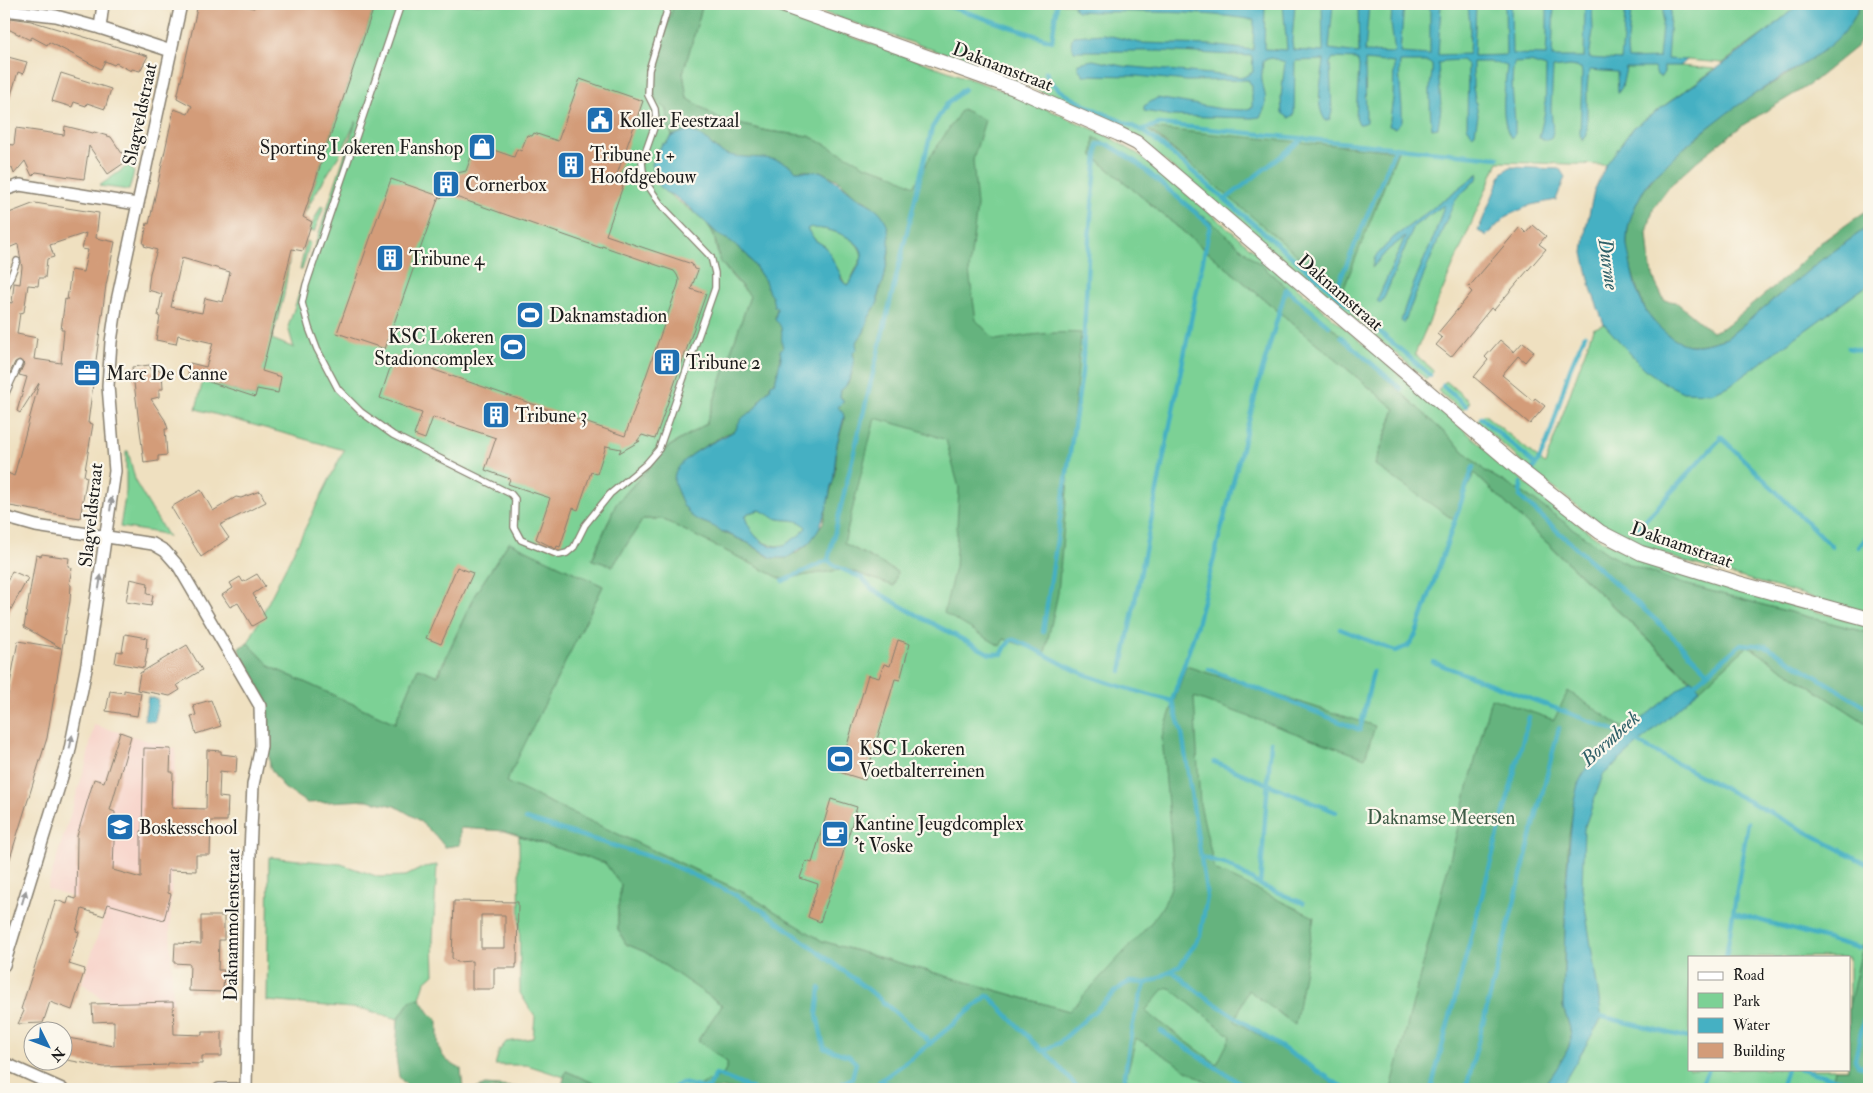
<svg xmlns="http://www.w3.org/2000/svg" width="1873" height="1093" font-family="'IM FELL Double Pica',serif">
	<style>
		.built { fill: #f7d1c8 }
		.green { fill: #7cd195; stroke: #4c7658; fill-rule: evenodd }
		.forest { fill: #65b37e; stroke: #40684d; fill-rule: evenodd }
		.water { fill: #45b0c3; stroke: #306670; fill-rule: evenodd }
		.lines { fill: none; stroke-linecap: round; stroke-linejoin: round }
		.stream { stroke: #45b0c3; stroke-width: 4.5 }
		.building { fill: #d39c79; fill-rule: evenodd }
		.service-casing { stroke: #867e6e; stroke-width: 8 }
		.minor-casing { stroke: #867e6e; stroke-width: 14 }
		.tertiary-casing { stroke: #867e6e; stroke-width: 16 }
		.service { stroke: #fff; stroke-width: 5.5 }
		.minor { stroke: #fff; stroke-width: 11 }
		.tertiary { stroke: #fff; stroke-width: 14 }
		.oneway { fill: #999 }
		.labels { text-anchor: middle; stroke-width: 4.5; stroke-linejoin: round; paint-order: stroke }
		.street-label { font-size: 19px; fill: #1c1c1c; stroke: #fbf7ec }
		.poi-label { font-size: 19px; fill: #1c1c1c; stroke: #fbf7ec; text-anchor: start }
		.park-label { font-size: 19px; fill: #3e5b46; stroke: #fbf7ec }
		.water-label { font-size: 20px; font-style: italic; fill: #2e5f67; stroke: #fbf7ec }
	</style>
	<rect width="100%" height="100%" fill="#fbf7ec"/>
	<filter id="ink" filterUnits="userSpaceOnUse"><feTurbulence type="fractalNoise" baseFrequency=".02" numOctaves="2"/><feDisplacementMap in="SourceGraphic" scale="10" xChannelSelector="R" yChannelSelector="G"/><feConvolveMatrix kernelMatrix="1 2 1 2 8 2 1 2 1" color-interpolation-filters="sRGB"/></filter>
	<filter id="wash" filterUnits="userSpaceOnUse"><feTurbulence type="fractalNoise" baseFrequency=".0096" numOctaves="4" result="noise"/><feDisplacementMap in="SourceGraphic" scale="20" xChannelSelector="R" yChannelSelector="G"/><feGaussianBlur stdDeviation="1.12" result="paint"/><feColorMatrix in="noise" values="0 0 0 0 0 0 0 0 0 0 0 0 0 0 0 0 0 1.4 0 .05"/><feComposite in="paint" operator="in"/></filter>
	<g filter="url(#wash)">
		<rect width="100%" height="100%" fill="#efe0c0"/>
		<path class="built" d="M 94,725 L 176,749 L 170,928 L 173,1002 L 106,1002 L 82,983 L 107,908 L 47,889 L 86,764 Z"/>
		<g class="green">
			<path d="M 375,4 L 384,4 L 393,7 L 394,4 L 693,4 L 665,94 L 669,126 L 672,136 L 666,143 L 662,144 C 655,156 649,167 656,180 C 662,193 693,210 705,221 C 717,232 714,248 720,260 C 726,271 742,287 750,296 L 706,424 L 666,448 L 616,504 L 592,559 L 613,566 L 643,519 L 662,519 L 782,579 L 846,569 L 894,586 L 897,572 L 844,543 L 901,306 L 889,173 L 866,167 L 809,136 L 767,131 L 719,119 L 687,98 L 683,73 L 703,4 L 759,4 L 1015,95 L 1104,134 L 1138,154 L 1168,177 L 1553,506 L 1596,537 L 1642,561 L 1674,572 L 1869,626 L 1869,633 L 1680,583 L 1628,564 L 1607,554 L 1528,496 L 1485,471 L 1323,319 L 1217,227 L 1134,162 L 1094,138 L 1093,156 L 1395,409 L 1375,464 L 1454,520 L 1473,472 L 1699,689 L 1748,646 L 1869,725 L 1869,1089 L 1107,1089 L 1069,1011 L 822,941 L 745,893 L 505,782 L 603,586 L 509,542 L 474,596 L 437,676 L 418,668 L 395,723 L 271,667 L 248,643 L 344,450 L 196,409 L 203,380 L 255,397 L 291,249 L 284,295 L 272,339 L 294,348 L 288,327 L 356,121 L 343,149 L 314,196 L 303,217 ZM 1689,957 L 1849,957 L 1849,1069 L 1689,1069 Z"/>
			<path d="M 799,4 L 1799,4 L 1770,29 L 1723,63 L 1687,60 L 1680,66 L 1715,69 L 1633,128 L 1606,165 L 1498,162 L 1415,354 L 1434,371 L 1426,379 L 1130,132 L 1040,91 L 957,58 ZM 1147,129 L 1398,151 L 1342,292 L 1272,232 Z"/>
			<path d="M 129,165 L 134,172 L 129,190 L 99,186 Z"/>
			<path d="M 321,206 L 324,207 L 314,232 L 309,231 Z"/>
			<path d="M 808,227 C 826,228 860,235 862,257 L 848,285 L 845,284 L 826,247 L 815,240 L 807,229 Z"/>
			<path d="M 306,241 L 310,243 L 302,270 L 300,270 Z"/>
			<path d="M 1869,284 L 1869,613 L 1686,562 L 1644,547 L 1622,537 L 1599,523 L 1538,476 L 1477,422 L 1484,414 L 1545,464 L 1593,329 L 1604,324 L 1621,342 L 1777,350 Z"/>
			<path d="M 1446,381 L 1470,402 L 1462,411 L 1438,391 Z"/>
			<path d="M 126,451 L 128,451 L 136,483 L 168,537 L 159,533 L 120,527 L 126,491 Z"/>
			<path d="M 760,510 C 767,513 772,517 779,519 C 789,521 799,517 806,527 L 799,537 L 784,545 L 776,546 L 765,543 L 754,535 L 750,531 L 745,517 L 748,513 Z"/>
			<path d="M 519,836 L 605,863 L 621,885 L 618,910 L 618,930 L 626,944 L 645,952 L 722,1005 L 698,1040 L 728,1063 L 724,1074 L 693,1089 L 606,1089 L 566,1071 L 564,1077 L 527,1065 L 495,1065 L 499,1051 L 506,1042 L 533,1038 L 535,1017 L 520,993 Z"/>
			<path d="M 269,857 L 341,864 L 379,877 L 406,876 L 424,867 L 437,865 L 433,939 L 434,974 L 425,982 L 420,998 L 410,1001 L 398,1019 L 363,1009 L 267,1001 Z"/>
		</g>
		<g class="forest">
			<path d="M 674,4 L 703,4 L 683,73 L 687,98 L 719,119 L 767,131 L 809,136 L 866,166 L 889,173 L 914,186 L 930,157 L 962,109 L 985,120 L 973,160 L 977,206 L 969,271 L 976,320 L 995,340 C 1024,336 1052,331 1081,333 L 1058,593 L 1045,653 L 1004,639 L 1000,646 L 944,613 L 955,567 L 959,488 L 946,440 L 918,430 L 875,418 L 844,543 L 897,572 L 894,586 L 846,569 L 782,579 L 662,519 L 643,519 L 613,566 L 592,560 L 616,504 L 667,448 L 706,424 L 750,296 L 720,261 L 714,234 L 707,224 L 719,235 L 732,242 L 748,256 L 765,281 L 777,308 L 775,317 L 782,327 L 783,347 L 780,350 L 781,358 L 775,382 L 770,385 L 770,389 C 762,395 759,404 752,412 L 749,413 C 745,418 740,426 735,431 C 731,433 728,433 724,435 C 700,450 663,464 680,497 C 690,517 696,520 716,527 L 718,530 L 750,544 L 769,557 L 797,553 L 809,543 L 823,523 L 835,472 L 837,444 L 844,421 L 844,417 L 837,407 L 843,399 L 840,397 L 841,390 L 848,383 L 851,376 L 854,357 L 853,353 L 856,343 L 864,332 L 868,319 L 878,302 L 878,296 L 881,285 L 883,283 L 889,252 L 886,226 L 869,203 L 854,195 L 838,180 L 820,171 L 814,173 L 805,170 L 796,171 L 758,158 L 742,158 L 723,154 L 714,146 L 681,133 L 672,136 L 669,126 L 667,109 C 661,105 656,102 654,95 C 648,75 668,24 674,4 Z"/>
			<path d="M 1860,4 L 1869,4 L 1869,25 L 1857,46 L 1809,85 L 1743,125 L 1697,161 L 1670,186 L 1653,209 L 1647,233 L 1650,266 L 1656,284 L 1664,300 L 1676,302 L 1712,332 L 1724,327 L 1742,313 L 1788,275 L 1820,243 L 1869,209 L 1869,226 L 1820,261 L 1727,338 C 1694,348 1680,350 1655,324 C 1642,309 1638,290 1632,272 C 1630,262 1626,249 1627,239 C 1629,195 1664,164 1695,139 C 1708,128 1720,117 1733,108 C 1755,92 1780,81 1801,65 C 1820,52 1841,27 1858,10 Z"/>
			<path d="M 1146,128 L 1398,151 L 1342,293 L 1156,135 Z"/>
			<path d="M 1094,137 L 1134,162 L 1217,227 L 1323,319 L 1485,471 L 1528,496 L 1607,553 L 1628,564 L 1680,583 L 1869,633 L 1869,725 L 1748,646 L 1700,689 L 1474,473 L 1454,520 L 1375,465 L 1395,409 L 1093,156 Z"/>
			<path d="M 509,542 L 603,586 L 506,782 L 745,893 L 822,941 L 1069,1011 L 1149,925 C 1163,908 1170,896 1174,874 L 1162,737 L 1186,666 L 1375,726 L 1365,758 L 1194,697 L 1200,804 L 1215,870 L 1314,917 L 1295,1025 L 1248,990 L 1235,1021 L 1304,1062 L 1340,1089 L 1217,1089 L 1136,1038 L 1126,1078 L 1143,1089 L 693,1089 L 724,1074 L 728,1063 L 698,1040 L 722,1005 L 645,952 L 626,944 L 618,930 L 618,910 L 621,885 L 605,863 L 504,831 L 460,828 L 460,845 L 445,847 L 435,835 L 416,818 L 395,806 L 367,800 L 307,803 L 284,788 L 270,768 L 264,701 L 238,648 L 248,643 L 271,667 L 395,723 L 418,668 L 438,676 L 474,596 ZM 1170,988 L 1231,1036 L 1217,1064 L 1145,1011 L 1164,989 Z"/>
			<path d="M 1568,691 L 1628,731 L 1602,751 L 1578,784 L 1569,835 L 1566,885 L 1563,1007 C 1566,1017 1571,1027 1571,1038 C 1570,1052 1550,1077 1543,1089 L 1391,1089 L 1491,698 L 1554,720 Z"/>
			<path d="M 1863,945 L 1869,947 L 1869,1089 L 1835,1089 L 1831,1088 L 1835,1069 L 1849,1069 L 1849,1006 Z"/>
			<path d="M 420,998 L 429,1012 L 438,1021 C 438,1047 436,1057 461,1069 L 463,1089 L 410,1089 L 399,1077 L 396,1057 L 398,1019 L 410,1001 Z"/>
			<path d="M 566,1071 L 603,1087 L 602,1089 L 561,1089 Z"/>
			<path d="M 485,1085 L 540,1089 L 476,1089 Z"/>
		</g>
		<g class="water">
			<path d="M 1074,4 L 1265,4 L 1264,49 L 1287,50 L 1283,4 L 1295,4 L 1292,41 L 1293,50 L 1323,52 L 1322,4 L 1333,4 L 1329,49 L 1359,53 L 1358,4 L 1369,4 L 1365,52 L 1395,53 L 1391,24 L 1392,4 L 1404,4 L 1400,53 L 1430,55 L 1430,4 L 1441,4 L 1438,55 L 1469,54 L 1470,27 L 1468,4 L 1476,4 L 1474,56 L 1506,55 L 1505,4 L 1511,4 L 1512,54 L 1546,55 L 1547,38 L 1547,4 L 1554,4 L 1552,57 L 1584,57 L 1585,4 L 1592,4 L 1593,31 L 1589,58 L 1621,60 L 1626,4 L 1632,4 L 1627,48 L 1628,59 L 1659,58 L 1664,4 L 1671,4 L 1667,59 L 1687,60 L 1680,66 L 1664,66 L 1664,72 L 1661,77 L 1657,75 L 1654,68 L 1626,68 L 1622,87 L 1618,93 L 1617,72 L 1589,70 L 1587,88 L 1587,135 L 1583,141 L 1580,135 L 1582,73 L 1581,68 L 1570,66 L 1553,68 L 1551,109 L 1553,132 L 1551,138 L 1546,140 L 1539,138 L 1545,111 L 1546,67 L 1530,62 L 1514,63 C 1509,87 1516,110 1515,134 L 1511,138 C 1499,118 1505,88 1507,66 L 1492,62 L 1473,62 L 1473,87 L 1478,115 L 1475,133 L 1472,135 L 1467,127 L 1468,65 L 1462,60 L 1444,61 L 1438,64 L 1441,108 L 1438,128 L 1432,129 C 1430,116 1430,103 1430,89 C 1430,81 1433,73 1432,65 L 1428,62 L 1400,62 C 1398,82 1403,101 1402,121 L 1395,128 L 1389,126 L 1393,98 L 1394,63 L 1365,60 L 1366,122 L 1362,124 L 1359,124 L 1356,117 L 1359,66 L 1358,61 L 1355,59 L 1333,58 L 1330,63 L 1332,112 L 1330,119 L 1326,121 C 1313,104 1323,79 1324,60 L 1295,61 L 1294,115 L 1289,118 L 1282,113 L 1281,97 L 1285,62 L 1272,58 L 1263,60 C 1263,66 1261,75 1262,81 C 1265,95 1269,104 1260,117 L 1252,118 L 1173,116 L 1144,111 L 1144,106 L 1157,98 L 1222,109 L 1243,110 L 1252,108 L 1252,86 L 1248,80 L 1187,81 L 1137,76 L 1083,75 L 1078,68 L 1078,63 L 1093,60 L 1122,66 L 1244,77 L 1253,72 L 1252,56 L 1159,51 L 1074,51 L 1071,43 L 1073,36 L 1103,34 L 1140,43 L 1210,45 L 1253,50 L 1254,20 C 1218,14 1180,12 1142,12 C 1121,11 1099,13 1077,11 L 1074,7 Z"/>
			<path d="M 1799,4 L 1860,4 C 1849,40 1808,61 1778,79 C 1738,104 1700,131 1667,164 C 1660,171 1651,178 1646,186 C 1637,201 1627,221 1627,239 C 1626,246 1629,254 1630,261 C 1634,286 1642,312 1661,329 C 1685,351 1697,347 1727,338 L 1820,261 L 1869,226 L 1869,284 L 1729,386 L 1711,393 L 1683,392 L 1666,384 L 1643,368 L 1604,324 L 1592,292 L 1583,253 L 1586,228 L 1594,191 L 1606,165 L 1633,128 L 1743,50 L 1770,29 Z"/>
			<path d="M 687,131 C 707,133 711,150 726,154 C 748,161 779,152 796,171 C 805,170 813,173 820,171 C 833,178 843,186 854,195 C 863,202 875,205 882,215 C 895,233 887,263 883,283 L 881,285 L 878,296 L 878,302 L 868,319 L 864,332 L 856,343 L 857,349 L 853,353 C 856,362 850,386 841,390 L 840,397 L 844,401 L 838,407 L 843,413 L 844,417 L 837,444 L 833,482 L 831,486 L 827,507 L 818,531 L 809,543 L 787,558 L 772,558 L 750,544 L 724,532 L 720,531 C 710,521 691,523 686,508 L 683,506 C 681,497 675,489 674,480 C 674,457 720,440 736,430 C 737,422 745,414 752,412 C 760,403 761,396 770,389 L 771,384 L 775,382 L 781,358 L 780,350 L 783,347 C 779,337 786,328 775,320 L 777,308 L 774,306 L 772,297 L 769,293 L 765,281 L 748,256 L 732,242 L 719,235 L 690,208 L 674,196 L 665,192 L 656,182 L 652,164 L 662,144 L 666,143 L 672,136 ZM 811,227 C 815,229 818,228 823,229 C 834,230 864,241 862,256 C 861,264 852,278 848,285 L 845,284 L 841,279 L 841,275 L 826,247 L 815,240 L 807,229 ZM 760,510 C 766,513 772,518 779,519 C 788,521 799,518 806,527 C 802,534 798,536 792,540 C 788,542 786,545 782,546 C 763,550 750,532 745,517 L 748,513 Z"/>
			<path d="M 1510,167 L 1560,169 L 1565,177 L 1556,200 L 1531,205 L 1507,216 L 1486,236 L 1478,231 L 1502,173 Z"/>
			<path d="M 1479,173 L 1477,179 L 1455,200 L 1404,323 L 1401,321 C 1411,281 1434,245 1444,205 L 1414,226 L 1385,296 L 1380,304 L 1377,300 L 1405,237 L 1388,250 L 1372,268 L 1375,257 L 1393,238 Z"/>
			<path d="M 1691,679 L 1700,689 L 1603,775 L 1584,829 L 1582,887 L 1602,1018 L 1560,1089 L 1543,1089 C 1550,1077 1570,1052 1571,1038 C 1571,1027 1566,1017 1563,1007 L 1566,885 L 1573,805 L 1578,784 L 1589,763 L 1602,751 Z"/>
			<path d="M 148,697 L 158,699 L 155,722 L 144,720 Z"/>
		</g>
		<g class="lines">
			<g class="stream">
				<path d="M 942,4 L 1052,41 L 1057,4"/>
				<path d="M 1046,72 C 1051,97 1117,117 1140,130 C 1149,134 1157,142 1165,148 L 1430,375"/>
				<path d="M 1141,130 L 1160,124 L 1498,158"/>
				<path d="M 1226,199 L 1304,138"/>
				<path d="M 1335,292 L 1396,147"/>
				<path d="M 1341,337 L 1401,389"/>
				<path d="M 1848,348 L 1869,353"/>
				<path d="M 1443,386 L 1466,406"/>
				<path d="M 1481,418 L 1536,465 L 1532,470"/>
				<path d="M 1720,436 L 1832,547"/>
				<path d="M 1536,465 C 1552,438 1557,407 1567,378 C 1571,363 1579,349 1585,335"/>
				<path d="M 1521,483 L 1520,497 L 1659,623 L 1708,672"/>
				<path d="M 1637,529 L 1722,437"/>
				<path d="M 1859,547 L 1869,534"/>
				<path d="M 828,560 L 932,128 L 946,105 L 964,89"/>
				<path d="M 783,581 L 828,560 L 835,566 L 862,578 L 872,589 L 915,614 L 990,654 L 1002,654 L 1006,646 L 1012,639 C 1037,648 1059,664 1084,674 C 1113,685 1142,693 1172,701 L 1182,733 L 1207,897 L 1200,936 L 1180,966 L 1153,981 L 1146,983 L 1129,982 L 1122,986 L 1059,1043 L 1042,1051 L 988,995 L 916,1055 L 880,1081 L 875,1089"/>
				<path d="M 1340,629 L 1395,651 L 1408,646 L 1416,634 L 1473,467"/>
				<path d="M 1043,632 L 1082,373 L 1089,238 L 1098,144 L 1109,145 L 1136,162 L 1210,225 L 1121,671"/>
				<path d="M 1433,662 L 1616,731 L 1869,865"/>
				<path d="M 1209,669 L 1360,730 L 1373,672"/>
				<path d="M 1691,687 L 1741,644 L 1766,646 L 1869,709"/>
				<path d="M 1172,701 L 1195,632 L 1259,381 L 1286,289 L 1329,326"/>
				<path d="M 1214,762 L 1336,812"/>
				<path d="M 526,819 L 661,860 L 730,892 L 766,913 L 869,990 L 931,1043"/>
				<path d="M 1201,857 L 1228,865 L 1260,885 L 1303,903"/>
				<path d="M 1260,885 L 1271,742"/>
				<path d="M 1734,913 L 1859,948"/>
				<path d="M 1726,957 L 1748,822"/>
				<path d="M 1172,971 L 1202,995 L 1345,1089"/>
				<path d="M 820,988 L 817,1015 L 824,1048 L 849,1056 L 856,1063 L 852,1078 L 843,1083 L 837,1089"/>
				<path d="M 1869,995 L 1855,1060 L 1858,1065 L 1869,1068"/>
				<path d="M 1596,1015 L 1689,1038"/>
				<path d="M 1161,1031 L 1249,1089"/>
				<path d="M 1044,1050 L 1079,1089"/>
				<path d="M 1799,1069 L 1869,1088"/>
				<path d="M 1124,1080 L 1138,1089"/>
				<path d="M 880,1081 L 903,1089"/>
				<path d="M 672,1089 L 682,1083 L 703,1088 L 709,1088 L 716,1074 L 753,1089"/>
				<path d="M 1123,1089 C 1128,1056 1131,1014 1146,983"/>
				<path d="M 1431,1089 L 1529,717"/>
				<path d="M 1466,1089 L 1559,728"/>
				<path d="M 1699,1089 L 1709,1069"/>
				<path d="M 1781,1089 L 1787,1069"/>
				<path d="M 1837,1089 L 1840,1080"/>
			</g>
		</g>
		<g id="blocks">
			<g class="building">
				<path d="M 198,4 L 234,4 L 254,8 L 255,4 L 375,4 L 303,217 L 312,222 L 309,231 L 303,251 L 292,249 L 262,371 L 281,377 L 278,393 L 257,389 L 255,397 L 188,375 L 190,363 L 206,367 L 213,343 L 178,335 L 176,344 L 156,340 L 160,317 L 158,316 L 162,294 L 148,290 L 150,273 L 157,250 L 144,246 L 145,244 L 143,244 L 147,223 L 149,224 L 174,109 L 188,114 L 192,106 L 177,98 ZM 182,258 L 230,272 L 223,302 L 205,298 L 202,313 L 171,307 Z"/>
				<path d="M 11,18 L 31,21 L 148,56 L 140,71 L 132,69 L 131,71 L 116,63 L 114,65 L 105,61 L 101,69 L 49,42 L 47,45 L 32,37 L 30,40 L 6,28 Z"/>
				<path d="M 4,56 L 27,62 L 23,74 L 18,72 L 7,108 L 4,108 Z"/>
				<path d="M 61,73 L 111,89 L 105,109 L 87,103 L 86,106 L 74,102 L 72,107 L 52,101 Z"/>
				<path d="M 580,79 L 643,101 L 615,180 L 624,183 L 606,235 L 692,264 L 694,269 L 698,270 L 691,289 L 706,294 L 655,439 L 642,435 L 637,441 L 640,441 L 619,453 L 621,449 L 606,446 L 597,474 L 591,472 L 578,510 L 573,508 L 560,547 L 557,546 L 556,549 L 536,539 L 550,498 L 508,484 L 510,479 L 485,470 L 496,438 L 433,417 L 425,439 L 414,435 L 422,413 L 380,398 L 394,356 L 625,436 L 678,285 L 679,280 L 677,275 L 674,271 L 602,246 L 601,248 L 450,195 L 440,198 L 436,178 L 466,171 L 478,138 L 490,142 L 488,148 L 514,157 L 517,149 L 521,151 L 527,135 L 532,136 L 534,133 L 558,141 Z"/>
				<path d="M 65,126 L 93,133 L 94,132 L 111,137 L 127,161 L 108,174 L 89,146 L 84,179 L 36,172 L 32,176 L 25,161 L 14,174 L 12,168 L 4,167 L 4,144 L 14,145 L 16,128 L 64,135 Z"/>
				<path d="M 391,179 L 439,196 L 385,349 L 337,333 Z"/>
				<path d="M 35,203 L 99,213 L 96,238 L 115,242 L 106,285 L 95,368 L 88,423 L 93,424 L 84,476 L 87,477 L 80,518 L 4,505 L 4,471 L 14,476 L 39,383 L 20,413 L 17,411 L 27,377 L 19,375 L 24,364 L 20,360 L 15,362 L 10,373 L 4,372 L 4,315 L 5,315 L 7,302 L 12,303 L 14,283 L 20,284 L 22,267 L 18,244 L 4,250 L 4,215 ZM 86,233 L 82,249 L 88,250 L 83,272 L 71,270 L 67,300 L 65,299 L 61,330 L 64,330 L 61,363 L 34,359 L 37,338 L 17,334 L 20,313 L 24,312 L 28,285 L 38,286 L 39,278 L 45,278 L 47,259 L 54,257 L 50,245 Z"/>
				<path d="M 1533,225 L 1546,236 L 1539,244 L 1546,249 L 1494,310 L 1491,308 L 1451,357 L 1436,345 L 1442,338 L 1437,334 L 1472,292 L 1468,288 L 1520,227 L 1526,233 Z"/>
				<path d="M 1500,340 L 1514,352 L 1523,342 L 1534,351 L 1525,362 L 1518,356 L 1502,375 L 1533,401 L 1535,398 L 1545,406 L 1530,424 L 1474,377 L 1488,360 L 1485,357 Z"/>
				<path d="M 150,365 L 151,371 L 162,370 L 163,389 L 159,389 L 159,397 L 151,399 L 165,420 L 168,429 L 165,429 L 167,455 L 158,456 L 158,461 L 144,463 L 132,367 Z"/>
				<path d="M 201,490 L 213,511 L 236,497 L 241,498 L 260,491 L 266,502 L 220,525 L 229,538 L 201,557 L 171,507 Z"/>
				<path d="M 42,554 L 69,558 L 68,566 L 72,568 L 69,584 L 71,585 L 70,601 L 47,738 L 7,868 L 4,867 L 4,716 L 18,641 L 61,648 L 24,627 L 36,555 L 41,556 Z"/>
				<path d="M 457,567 L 473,573 L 441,644 L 426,638 Z"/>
				<path d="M 12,571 L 28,578 L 4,622 L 4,588 Z"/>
				<path d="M 257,574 L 265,586 L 253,594 L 266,618 L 252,626 L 238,603 L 230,607 L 222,595 L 233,588 L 230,583 L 240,577 L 243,582 Z"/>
				<path d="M 130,579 L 148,583 L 147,594 L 153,595 L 151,606 L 126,602 Z"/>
				<path d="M 125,634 L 147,638 L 146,648 L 148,648 L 144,668 L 115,663 L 117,651 L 122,652 Z"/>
				<path d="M 898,640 L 910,644 L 900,680 L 895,679 L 865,780 L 839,772 L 868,675 L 879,678 L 884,664 L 890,666 Z"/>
				<path d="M 187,645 L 202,670 L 177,685 L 180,690 L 170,696 L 137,690 L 140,673 Z"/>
				<path d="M 124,690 L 141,693 L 137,716 L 106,711 L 110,691 L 124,693 Z"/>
				<path d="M 211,700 L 221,726 L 196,734 L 191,716 L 196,715 L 193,705 Z"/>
				<path d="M 120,732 L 131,736 L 110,810 L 115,812 L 113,870 L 141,878 L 141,831 L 142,831 L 144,748 L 171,749 L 170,772 L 173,772 L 172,808 L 206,809 L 207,750 L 221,751 L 221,754 L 237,756 L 236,773 L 220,771 L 219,797 L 228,798 L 227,821 L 211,821 L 210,855 L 196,855 L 196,871 L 168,870 L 168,893 L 171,894 L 164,920 L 108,904 L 104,916 L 82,909 L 76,931 L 79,932 L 69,964 L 85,969 L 72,1010 L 50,1002 L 43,1023 L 18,1024 L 24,1011 L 21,1009 L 56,900 L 67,904 L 69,897 L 76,899 L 77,836 L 94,779 L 104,782 Z"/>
				<path d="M 831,799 L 857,807 L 834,883 L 820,922 L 808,917 L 818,884 L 800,878 L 806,861 L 812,863 Z"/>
				<path d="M 454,901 L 518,902 L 517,964 L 516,964 L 516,968 L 494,968 L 494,989 L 472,989 L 472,961 L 457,962 L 452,958 ZM 481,915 L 505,915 L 505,948 L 481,948 Z"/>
				<path d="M 201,916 L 224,916 L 224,940 L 219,940 L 218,970 L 224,970 L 223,992 L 189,991 L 190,964 L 174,963 L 175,943 L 201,944 Z"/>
				<path d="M 173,1002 L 174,1034 L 202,1035 L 202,1032 L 222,1032 L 222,1056 L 202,1056 L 202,1064 L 168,1063 L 168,1065 L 104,1067 L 62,1059 L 62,1037 L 114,1046 L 114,1021 L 93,1022 L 92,1004 Z"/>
			</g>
		</g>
	</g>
	<g filter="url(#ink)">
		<use href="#blocks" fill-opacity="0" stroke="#867e6e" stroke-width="1"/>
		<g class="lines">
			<g class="service-casing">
				<g id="service">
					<path d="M 401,4 L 306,285 L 302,303 L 309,328 L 317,349 L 338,389 L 361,412 L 393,435 L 511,494 L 515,499 L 514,527 L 521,540 L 559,555 L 567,553 L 574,547 L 585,525 L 610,494 L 646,464 L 659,449 L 715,288 L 715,273 L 711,257 L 662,206 L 647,184 L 643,171 L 642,162 L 656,122 L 655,109 L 648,95 L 649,70 L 669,4"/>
					<path d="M 4,293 L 17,261"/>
					<path d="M 4,397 L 19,364"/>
				</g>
			</g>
			<g class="minor-casing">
				<g id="minor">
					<path d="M 4,10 L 56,16 L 100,28 L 171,51"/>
					<path d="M 100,28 L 103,4"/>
					<path d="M 4,190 L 20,185 L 137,204"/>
					<path d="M 4,517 L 36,526 L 153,544 L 165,551 L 179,567 L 260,706 L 261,746 L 253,785 L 250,852 L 246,1089"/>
					<path d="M 4,965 L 69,754 L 87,664 L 115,471 L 108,386 L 111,342 L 117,301 L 181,4"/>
					<path d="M 4,1063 L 62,1089"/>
					<path d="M 219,1089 L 236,1089"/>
				</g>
			</g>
			<g class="tertiary-casing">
				<path id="tertiary" d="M 779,4 L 1014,88 L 1119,134 L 1137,143 L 1514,465 L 1600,532 L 1641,553 L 1738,583 L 1869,619"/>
			</g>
			<use href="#service" class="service"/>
			<use href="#minor" class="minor"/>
			<use href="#tertiary" class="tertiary"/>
		</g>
		<defs><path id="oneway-solid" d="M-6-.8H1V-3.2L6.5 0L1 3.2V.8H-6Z" transform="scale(1.25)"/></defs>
		<g class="oneway">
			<use href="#oneway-solid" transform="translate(111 504) rotate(-83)"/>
			<use href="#oneway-solid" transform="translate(100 582) rotate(-81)"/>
			<use href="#oneway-solid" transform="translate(71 742) rotate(-79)"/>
			<use href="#oneway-solid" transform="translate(24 897) rotate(-73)"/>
		</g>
	</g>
	<defs>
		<g id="civic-square" transform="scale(1.4375)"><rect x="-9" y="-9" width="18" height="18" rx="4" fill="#1f6fb2" stroke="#fbf7ec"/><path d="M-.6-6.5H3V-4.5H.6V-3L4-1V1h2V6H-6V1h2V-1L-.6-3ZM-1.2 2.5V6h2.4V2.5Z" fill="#fff"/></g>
		<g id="shop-square" transform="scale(1.4375)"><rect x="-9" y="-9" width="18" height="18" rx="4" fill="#1f6fb2" stroke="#fbf7ec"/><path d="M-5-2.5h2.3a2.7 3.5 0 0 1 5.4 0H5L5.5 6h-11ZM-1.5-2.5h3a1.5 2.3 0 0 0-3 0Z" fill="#fff"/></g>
		<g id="building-square" transform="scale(1.4375)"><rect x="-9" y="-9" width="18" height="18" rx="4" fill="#1f6fb2" stroke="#fbf7ec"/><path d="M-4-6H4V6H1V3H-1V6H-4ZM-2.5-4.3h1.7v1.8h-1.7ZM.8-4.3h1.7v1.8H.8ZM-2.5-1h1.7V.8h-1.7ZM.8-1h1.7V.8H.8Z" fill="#fff"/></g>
		<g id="stadium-square" transform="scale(1.4375)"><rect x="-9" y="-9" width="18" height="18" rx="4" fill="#1f6fb2" stroke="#fbf7ec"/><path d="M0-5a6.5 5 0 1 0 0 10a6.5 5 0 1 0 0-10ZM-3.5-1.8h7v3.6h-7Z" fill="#fff"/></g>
		<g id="office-square" transform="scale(1.4375)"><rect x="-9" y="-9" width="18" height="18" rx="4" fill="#1f6fb2" stroke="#fbf7ec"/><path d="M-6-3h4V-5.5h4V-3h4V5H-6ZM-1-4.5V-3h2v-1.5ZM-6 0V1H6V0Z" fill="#fff"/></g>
		<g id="school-square" transform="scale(1.4375)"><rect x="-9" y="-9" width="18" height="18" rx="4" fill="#1f6fb2" stroke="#fbf7ec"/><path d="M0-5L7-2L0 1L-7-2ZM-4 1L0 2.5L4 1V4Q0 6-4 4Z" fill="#fff"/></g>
		<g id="cafe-square" transform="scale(1.4375)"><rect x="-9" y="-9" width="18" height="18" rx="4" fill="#1f6fb2" stroke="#fbf7ec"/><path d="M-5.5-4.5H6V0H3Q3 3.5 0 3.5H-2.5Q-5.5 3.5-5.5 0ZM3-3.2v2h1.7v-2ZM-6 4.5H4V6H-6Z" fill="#fff"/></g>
	</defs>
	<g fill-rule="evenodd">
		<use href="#civic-square" x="600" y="120"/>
		<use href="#shop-square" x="482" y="147"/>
		<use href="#building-square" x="571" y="165"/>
		<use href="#building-square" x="446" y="184"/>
		<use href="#building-square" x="390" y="258"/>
		<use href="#stadium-square" x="530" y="315"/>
		<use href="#stadium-square" x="513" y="347"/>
		<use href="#building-square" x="667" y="362"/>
		<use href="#office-square" x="87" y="373"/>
		<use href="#building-square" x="496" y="415"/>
		<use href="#stadium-square" x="840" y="759"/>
		<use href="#school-square" x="120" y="827"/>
		<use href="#cafe-square" x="835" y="834"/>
	</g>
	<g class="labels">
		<g class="street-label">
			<text transform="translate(1003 66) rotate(21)" y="7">Daknamstraat</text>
			<text transform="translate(139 114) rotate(-78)" y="7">Slagveldstraat</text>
			<text transform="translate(1341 292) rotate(41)" y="7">Daknamstraat</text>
			<text transform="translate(90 515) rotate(-84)" y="7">Slagveldstraat</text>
			<text transform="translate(1682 544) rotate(19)" y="7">Daknamstraat</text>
			<text transform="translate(231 925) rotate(-89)" y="7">Daknammolenstraat</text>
		</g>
		<g class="poi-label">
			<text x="619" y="127">Koller Feestzaal</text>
			<text x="463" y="154" text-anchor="end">Sporting Lokeren Fanshop</text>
			<text x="590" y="161">Tribune 1 +<tspan x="590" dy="22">Hoofdgebouw</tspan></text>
			<text x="465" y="191">Cornerbox</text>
			<text x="409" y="265">Tribune 4</text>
			<text x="549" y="322">Daknamstadion</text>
			<text x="494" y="343" text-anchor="end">KSC Lokeren<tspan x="494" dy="22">Stadioncomplex</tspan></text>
			<text x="686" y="369">Tribune 2</text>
			<text x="106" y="380">Marc De Canne</text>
			<text x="515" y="422">Tribune 3</text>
			<text x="859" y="755">KSC Lokeren<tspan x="859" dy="22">Voetbalterreinen</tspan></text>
			<text x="854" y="830">Kantine Jeugdcomplex<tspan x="854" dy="22">'t Voske</tspan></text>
			<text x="139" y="834">Boskesschool</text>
		</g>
		<g class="park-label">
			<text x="1441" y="824">Daknamse Meersen</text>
		</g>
		<g class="water-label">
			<text transform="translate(1609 264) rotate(82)" y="7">Durme</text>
			<text transform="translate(1610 738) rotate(-42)" y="7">Bormbeek</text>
		</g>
	</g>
	<rect width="1873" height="1093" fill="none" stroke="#fbf7ec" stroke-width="20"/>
	<rect x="1688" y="956" width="162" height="115" fill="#fbf7ec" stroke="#a29f99"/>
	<rect x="1698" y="972" width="25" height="8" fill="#ffffff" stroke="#a29f99"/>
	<text x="1733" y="980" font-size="15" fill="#1c1c1c">Road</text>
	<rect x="1698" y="993" width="25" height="15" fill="#7cd195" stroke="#a29f99"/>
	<text x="1733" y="1006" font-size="15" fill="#1c1c1c">Park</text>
	<rect x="1698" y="1018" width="25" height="15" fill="#45b0c3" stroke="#a29f99"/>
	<text x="1733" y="1030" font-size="15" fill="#1c1c1c">Water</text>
	<rect x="1698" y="1043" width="25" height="15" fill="#d39c79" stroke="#a29f99"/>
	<text x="1733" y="1056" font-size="15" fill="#1c1c1c">Building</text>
	<g transform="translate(48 1046) rotate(132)"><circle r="24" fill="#fbf7ec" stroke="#a29f99"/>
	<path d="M0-4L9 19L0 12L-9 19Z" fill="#1f6fb2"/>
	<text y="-8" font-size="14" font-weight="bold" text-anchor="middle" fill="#1c1c1c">N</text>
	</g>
</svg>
